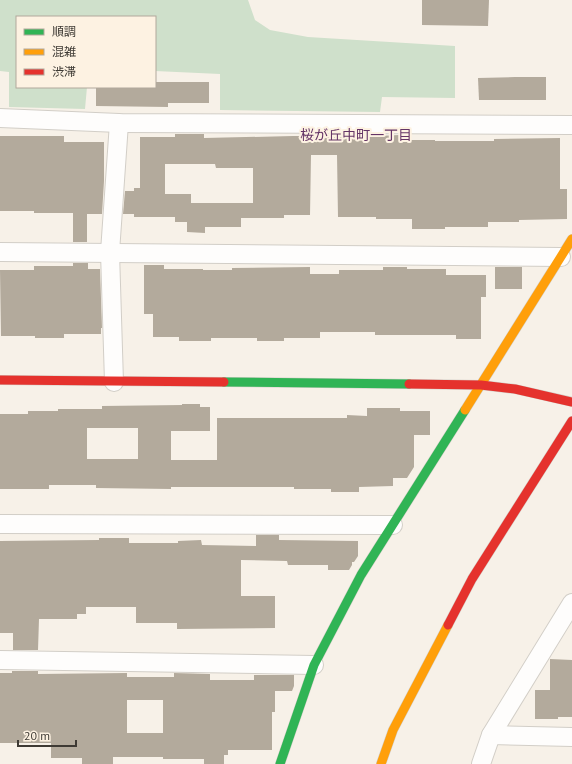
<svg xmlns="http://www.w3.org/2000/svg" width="572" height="764" font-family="'PT Sans','Noto Sans JP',sans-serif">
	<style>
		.green { fill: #cfe0cb }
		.building { fill: #b3aa9c; fill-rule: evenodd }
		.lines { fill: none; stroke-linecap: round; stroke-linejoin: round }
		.street-casing { stroke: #d2cec7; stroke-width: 20 }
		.fast-casing { stroke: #d2cec7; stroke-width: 10 }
		.slow-casing { stroke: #d2cec7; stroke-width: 10 }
		.jam-casing { stroke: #d2cec7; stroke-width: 10 }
		.street { stroke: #fefdfc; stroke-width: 18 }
		.fast { stroke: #30b455; stroke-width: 9 }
		.slow { stroke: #ff9f0a; stroke-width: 9 }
		.jam { stroke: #e5322d; stroke-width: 9 }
		.labels { text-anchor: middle; stroke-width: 4; stroke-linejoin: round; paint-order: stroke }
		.neighbourhood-label { font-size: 14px; fill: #643466; stroke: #fdf2e2 }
	</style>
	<rect width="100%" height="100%" fill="#f7f1e8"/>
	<path class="green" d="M 0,0 L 248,0 L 255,20 L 270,30 L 308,37 L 455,46 L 455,98 L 382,97 L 380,112 L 220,110 L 220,74 L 155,71 L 155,17 L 17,17 L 17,87 L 87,87 L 85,109 L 9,107 L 9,72 L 0,71 Z"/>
	<g class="building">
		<path d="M 422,0 L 489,0 L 488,26 L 422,25 Z"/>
		<path d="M 515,77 L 546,77 L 546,100 L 479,100 L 478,78 Z"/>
		<path d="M 155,82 L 209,82 L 209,103 L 168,103 L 168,107 L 96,106 L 96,87 L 155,87 Z"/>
		<path d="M 175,134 L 204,134 L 204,138 L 293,136 L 325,136 L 325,137 L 378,137 L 378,136 L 399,135 L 399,140 L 435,140 L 435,141 L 494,141 L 494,139 L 560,138 L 560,189 L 567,189 L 567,219 L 519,220 L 519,222 L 488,222 L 488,227 L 445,227 L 445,229 L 412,229 L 412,219 L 376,219 L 376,217 L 338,217 L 337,155 L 311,155 L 310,215 L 284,215 L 284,218 L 241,218 L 241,227 L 205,227 L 205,233 L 187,232 L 187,222 L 175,222 L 175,217 L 134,217 L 134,214 L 123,214 L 125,191 L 134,191 L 134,188 L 140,188 L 140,137 L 175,137 ZM 165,164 L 215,164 L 216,168 L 253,168 L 253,203 L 191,203 L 191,194 L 165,194 Z"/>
		<path d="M 0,136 L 64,136 L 64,142 L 104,142 L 104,181 L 102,214 L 87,214 L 87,242 L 73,242 L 73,213 L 34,213 L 34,211 L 0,211 Z"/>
		<path d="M 73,263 L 88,263 L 88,269 L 100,269 L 102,328 L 101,328 L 101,334 L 64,334 L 64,338 L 35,338 L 35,336 L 1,336 L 0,270 L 34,270 L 34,266 L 73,266 Z"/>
		<path d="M 144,265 L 164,265 L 164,269 L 203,269 L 203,270 L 232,270 L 232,268 L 310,267 L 310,274 L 339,274 L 339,270 L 383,270 L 383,267 L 407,267 L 407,269 L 446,269 L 446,275 L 486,275 L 486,297 L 481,297 L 481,339 L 456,339 L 456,335 L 375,335 L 375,332 L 320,332 L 320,338 L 284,338 L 284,341 L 257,341 L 257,338 L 211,338 L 211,341 L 179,341 L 179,337 L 153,337 L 153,314 L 144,314 Z"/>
		<rect x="495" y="267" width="27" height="22"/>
		<path d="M 182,404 L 200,404 L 200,407 L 210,407 L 210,431 L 171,431 L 171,460 L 217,460 L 217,418 L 347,418 L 347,415 L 367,416 L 367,408 L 400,408 L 400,411 L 430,411 L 430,435 L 414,435 L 414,467 L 407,478 L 393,478 L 393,486 L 359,487 L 359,492 L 331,492 L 331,489 L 294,489 L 294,487 L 171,487 L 171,489 L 96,488 L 96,485 L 49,485 L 49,489 L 0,489 L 0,414 L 28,414 L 28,411 L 58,411 L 58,409 L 102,409 L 102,406 L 182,405 ZM 87,428 L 138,428 L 138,459 L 87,459 Z"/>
		<path d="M 256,535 L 279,535 L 279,540 L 358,541 L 358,556 L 354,562 L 352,562 L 352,565 L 349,570 L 328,570 L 328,565 L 288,565 L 287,561 L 241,560 L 241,596 L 275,596 L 275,628 L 177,629 L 177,623 L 136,623 L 136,607 L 86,607 L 86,614 L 77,614 L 77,619 L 39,619 L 38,650 L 13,650 L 13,633 L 0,633 L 0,541 L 99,540 L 99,538 L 129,538 L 129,543 L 178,543 L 178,541 L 201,540 L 202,545 L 256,546 Z"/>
		<path d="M 550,659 L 572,660 L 572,717 L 558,717 L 558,719 L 535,719 L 535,690 L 550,690 Z"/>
		<path d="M 12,671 L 38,671 L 38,674 L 127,673 L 127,677 L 174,677 L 174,673 L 210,674 L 210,680 L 254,680 L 254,675 L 294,675 L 294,686 L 292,691 L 275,691 L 275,712 L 272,712 L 272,750 L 228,750 L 228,755 L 224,755 L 224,764 L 204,764 L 204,759 L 163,759 L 163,757 L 113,757 L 113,764 L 82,764 L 82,758 L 51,758 L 51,743 L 0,743 L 0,673 L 12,673 ZM 127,700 L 163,700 L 163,733 L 127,733 Z"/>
	</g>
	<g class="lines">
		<g class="street-casing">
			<g id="street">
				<path d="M 0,118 L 119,123 L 572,125"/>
				<path d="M 0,252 L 561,257"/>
				<path d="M 114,382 L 110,252 L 119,123"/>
				<path d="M 0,524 L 393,525"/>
				<path d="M 0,660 L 314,665"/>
				<path d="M 491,735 L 572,737"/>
				<path d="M 481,764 L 491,735 L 572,603"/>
			</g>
		</g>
		<g class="fast-casing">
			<g id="fast">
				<path d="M 224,382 L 409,384"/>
				<path d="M 280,764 L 314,665 L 361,575 L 465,410"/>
			</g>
		</g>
		<g class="slow-casing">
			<g id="slow">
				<path d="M 465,410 L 572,239"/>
				<path d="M 381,764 L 393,730 L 448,625"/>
			</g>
		</g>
		<g class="jam-casing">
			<g id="jam">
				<path d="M 0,380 L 224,382"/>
				<path d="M 409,384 L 481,385 L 515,389 L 572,402"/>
				<path d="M 448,625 L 472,579 L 572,421"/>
			</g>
		</g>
		<use href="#street" class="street"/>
		<use href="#fast" class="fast"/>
		<use href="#slow" class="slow"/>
		<use href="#jam" class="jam"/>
	</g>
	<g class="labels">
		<g class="neighbourhood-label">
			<text x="356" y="140">桜が丘中町一丁目</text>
		</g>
	</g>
	<rect x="16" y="16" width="140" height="72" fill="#fdf2e2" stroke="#b1a89c"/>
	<rect x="24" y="29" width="20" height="6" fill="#30b455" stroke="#b1a89c"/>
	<text x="52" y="36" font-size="12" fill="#3e3a34">順調</text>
	<rect x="24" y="49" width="20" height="6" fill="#ff9f0a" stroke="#b1a89c"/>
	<text x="52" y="56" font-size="12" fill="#3e3a34">混雑</text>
	<rect x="24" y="69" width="20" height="6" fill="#e5322d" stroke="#b1a89c"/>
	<text x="52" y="76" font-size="12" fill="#3e3a34">渋滞</text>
	<path d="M18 740v6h58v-6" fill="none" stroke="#3e3a34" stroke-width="2"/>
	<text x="24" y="740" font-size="12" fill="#3e3a34" stroke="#fdf2e2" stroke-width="3" paint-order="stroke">20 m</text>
</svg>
